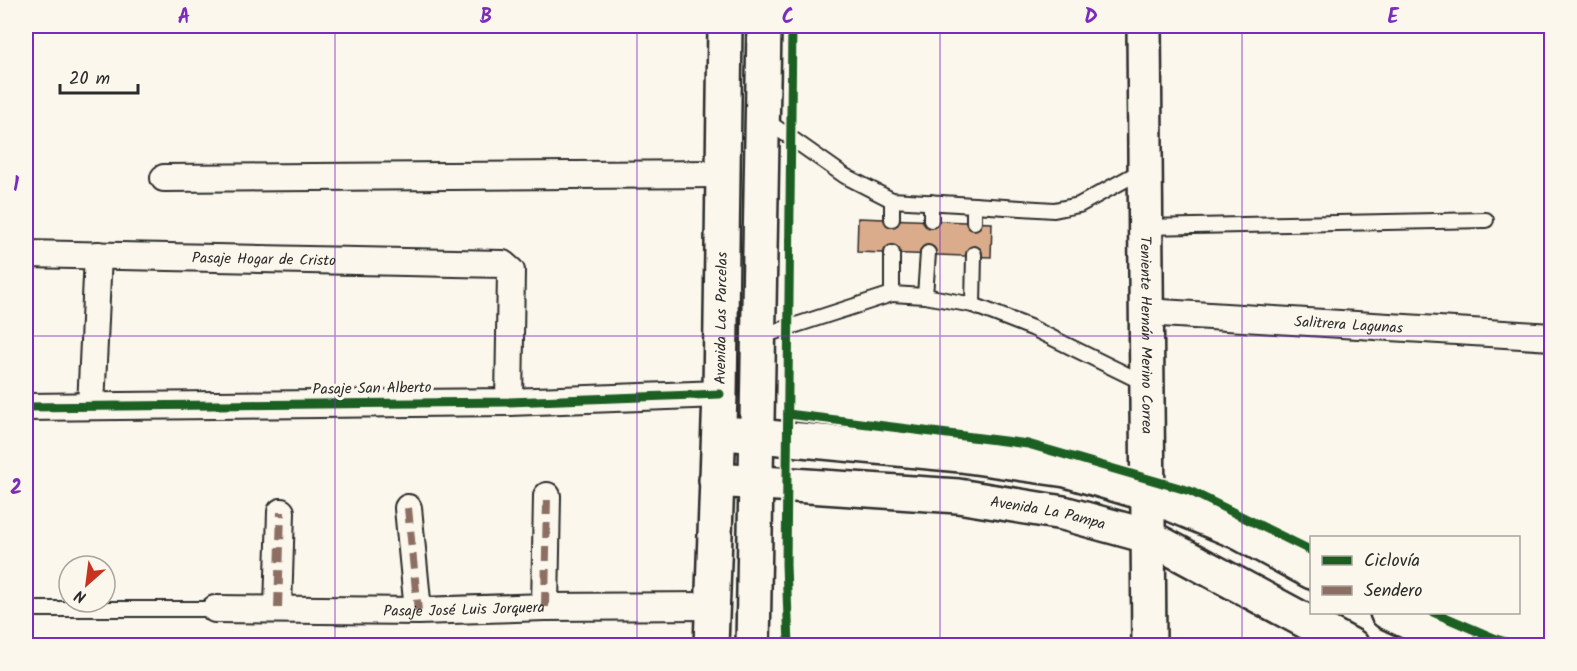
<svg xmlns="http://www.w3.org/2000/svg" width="1577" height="671" font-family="Kalam,sans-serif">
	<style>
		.building { fill: #daac8b; stroke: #2b2b2b; stroke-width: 1.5 }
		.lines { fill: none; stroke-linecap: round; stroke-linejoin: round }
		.lane-casing { stroke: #2b2b2b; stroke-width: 18 }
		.street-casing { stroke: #2b2b2b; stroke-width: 30 }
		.secondary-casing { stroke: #2b2b2b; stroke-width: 38 }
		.lane { stroke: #fbf7ec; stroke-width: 14 }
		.street { stroke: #fbf7ec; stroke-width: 26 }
		.secondary { stroke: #fbf7ec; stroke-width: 33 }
		.quiet { stroke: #8d6e63; stroke-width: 8; stroke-dasharray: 15 8; stroke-linecap: butt }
		.cycleway-casing { stroke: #fbf7ec; stroke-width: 13 }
		.cycleway { stroke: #1b5e20; stroke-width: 9 }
		.grid { fill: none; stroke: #7b2cbf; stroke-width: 1.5; stroke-opacity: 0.55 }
		.labels { text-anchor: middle; stroke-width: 6; stroke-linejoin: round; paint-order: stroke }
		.street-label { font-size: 15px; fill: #2b2b2b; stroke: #fbf7ec }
		.neatline { fill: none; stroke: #7b2cbf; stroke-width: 2 }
		.grid-label { font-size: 20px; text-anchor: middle; font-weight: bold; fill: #7b2cbf }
	</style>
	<rect width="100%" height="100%" fill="#fbf7ec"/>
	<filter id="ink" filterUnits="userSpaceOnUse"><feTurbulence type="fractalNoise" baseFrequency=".0167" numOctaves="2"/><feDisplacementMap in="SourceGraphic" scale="12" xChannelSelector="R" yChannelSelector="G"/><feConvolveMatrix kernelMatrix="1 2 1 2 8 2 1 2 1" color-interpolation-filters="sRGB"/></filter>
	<g filter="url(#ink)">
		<path class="building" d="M 858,218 L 992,223 L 991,257 L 857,252 Z"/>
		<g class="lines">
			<g class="lane-casing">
				<g id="lane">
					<path d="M 764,119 L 845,176 L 892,200 L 974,205 L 974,222"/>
					<path d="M 974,205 L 1054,210 L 1079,205 L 1143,170"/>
					<path d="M 892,219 L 892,200"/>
					<path d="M 931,220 L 931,202"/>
					<path d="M 1145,227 L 1486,220"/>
					<path d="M 974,254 L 973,305 L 1032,328 L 1146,384"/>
					<path d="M 892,294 L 925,296 L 973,305"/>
					<path d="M 925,296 L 928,253"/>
					<path d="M 759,337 L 892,294 L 892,253"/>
					<path d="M 26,609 L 215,609"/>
				</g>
			</g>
			<g class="street-casing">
				<g id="street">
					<path d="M 164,178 L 722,174"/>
					<path id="s1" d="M 26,254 L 503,264 L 511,271 L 509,402"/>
					<path id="s2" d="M 1145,312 L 1552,337"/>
					<path d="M 91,406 L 98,255"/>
					<path d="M 26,407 L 509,402 L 720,394"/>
					<path d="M 408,508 L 418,611"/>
					<path d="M 545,607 L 547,496"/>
					<path d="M 278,608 L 281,512"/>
					<path id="s3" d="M 215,609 L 418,611 L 545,607 L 712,606"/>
				</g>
			</g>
			<g class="secondary-casing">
				<g id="secondary">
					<path id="s4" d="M 1144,26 L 1149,646"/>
					<path d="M 736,434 L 961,455 L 1066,470 L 1147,494 L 1238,532 L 1312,572"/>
					<path id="s5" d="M 716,480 L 958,496 L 1063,513 L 1147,536 L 1352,646"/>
					<path d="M 1387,612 L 1460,646"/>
					<path id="s6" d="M 711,646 L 720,394 L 725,26"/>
					<path d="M 753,646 L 764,26"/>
				</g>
			</g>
			<use href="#lane" class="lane"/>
			<use href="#street" class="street"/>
			<use href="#secondary" class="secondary"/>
			<g class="quiet">
				<path d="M 408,508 L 418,611"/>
				<path d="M 545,607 L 547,496"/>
				<path d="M 278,608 L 281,512"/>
			</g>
			<g class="cycleway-casing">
				<g id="cycleway">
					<path d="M 26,407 L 509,402 L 720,394"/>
					<path d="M 788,414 L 1028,444 L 1190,491 L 1312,551"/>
					<path d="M 1433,612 L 1496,639 L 1520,646"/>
					<path d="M 789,646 L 786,564 L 792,26"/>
				</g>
			</g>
			<use href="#cycleway" class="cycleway"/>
		</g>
	</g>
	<path class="grid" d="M 335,26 L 335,646M 637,26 L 637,646M 940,26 L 940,646M 1242,26 L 1242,646M 26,336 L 1552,336"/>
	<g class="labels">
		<g class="street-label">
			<text dy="5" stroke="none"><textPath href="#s1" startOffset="238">Pasaje Hogar de Cristo</textPath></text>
			<text dy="5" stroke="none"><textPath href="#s6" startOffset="328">Avenida Las Parcelas</textPath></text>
			<text dy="5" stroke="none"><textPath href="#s2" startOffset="204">Salitrera Lagunas</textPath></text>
			<text dy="5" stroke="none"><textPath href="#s4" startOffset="309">Teniente Hernán Merino Correa</textPath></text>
			<text transform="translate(372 388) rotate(-1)" y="5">Pasaje San Alberto</text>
			<text dy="5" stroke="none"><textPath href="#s5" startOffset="334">Avenida La Pampa</textPath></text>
			<text dy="5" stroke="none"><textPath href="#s3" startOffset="249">Pasaje José Luis Jorquera</textPath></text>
		</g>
	</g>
	<rect width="1577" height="671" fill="none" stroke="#fbf7ec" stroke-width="66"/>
	<rect x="1310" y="536" width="210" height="78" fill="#fbf7ec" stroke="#a8a59f" stroke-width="1.5"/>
	<rect x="1322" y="556" width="30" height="9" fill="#1b5e20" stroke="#a8a59f" stroke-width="1.5"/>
	<text x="1364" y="566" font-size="18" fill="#2b2b2b">Ciclovía</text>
	<rect x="1322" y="586" width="30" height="9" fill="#8d6e63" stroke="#a8a59f" stroke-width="1.5"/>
	<text x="1364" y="596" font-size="18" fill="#2b2b2b">Sendero</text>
	<g transform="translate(87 584) rotate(208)"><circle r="28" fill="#fbf7ec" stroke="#a8a59f" stroke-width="1.5"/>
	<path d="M0-4.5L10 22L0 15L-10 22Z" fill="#c8321e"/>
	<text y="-9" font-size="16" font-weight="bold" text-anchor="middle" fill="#2b2b2b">N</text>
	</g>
	<path d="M60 84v9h78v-9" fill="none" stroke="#2b2b2b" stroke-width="3"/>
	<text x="69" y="84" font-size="18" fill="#2b2b2b" stroke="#fbf7ec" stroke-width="4.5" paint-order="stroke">20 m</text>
	<rect x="33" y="33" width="1511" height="605" class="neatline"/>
	<g class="grid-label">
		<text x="184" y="23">A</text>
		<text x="486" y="23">B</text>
		<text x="788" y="23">C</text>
		<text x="1091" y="23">D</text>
		<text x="1393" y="23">E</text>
		<text x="16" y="191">1</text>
		<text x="16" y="494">2</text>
	</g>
</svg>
